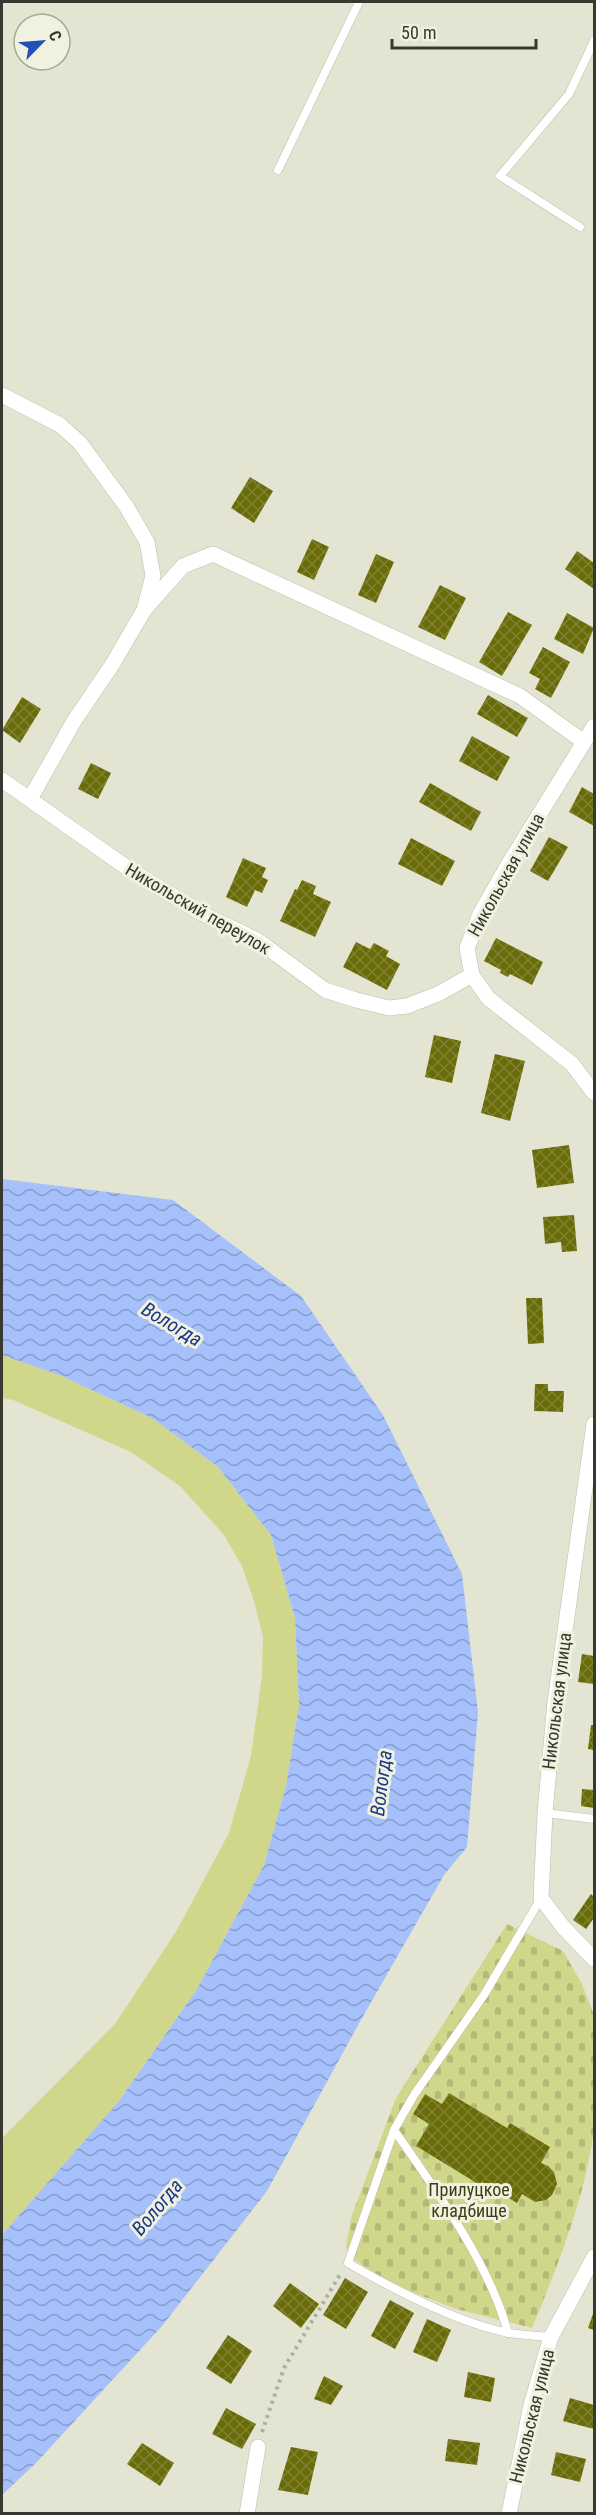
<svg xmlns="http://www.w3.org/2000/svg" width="596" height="2515" font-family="'Roboto Condensed',sans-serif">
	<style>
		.grass { fill: #d1d78a }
		.cemetery { fill: url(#cemetery-stones) }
		.water { fill: url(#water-waves) }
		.building { fill: url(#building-cross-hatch) }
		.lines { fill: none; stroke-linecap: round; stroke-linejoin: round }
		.lane-casing { stroke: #bcbeab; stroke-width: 9 }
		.street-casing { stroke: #bcbeab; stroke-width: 16 }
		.path { stroke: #adaf9f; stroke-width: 4; stroke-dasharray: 3 4.5; stroke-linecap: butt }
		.lane { stroke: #fff; stroke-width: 8 }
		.street { stroke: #fff; stroke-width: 15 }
		.labels { text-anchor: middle; stroke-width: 6; stroke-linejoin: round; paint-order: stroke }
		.street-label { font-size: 18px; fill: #373830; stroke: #f0f2df }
		.park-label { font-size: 18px; fill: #3b3d18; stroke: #f0f2df }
		.water-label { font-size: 20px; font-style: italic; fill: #1b3889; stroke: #f0f2df }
	</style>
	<defs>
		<pattern id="cemetery-stones" width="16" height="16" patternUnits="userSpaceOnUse" patternTransform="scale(1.5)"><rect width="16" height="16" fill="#d1d78a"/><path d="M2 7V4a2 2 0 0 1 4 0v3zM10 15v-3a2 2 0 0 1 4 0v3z" fill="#b4b977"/></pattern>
		<pattern id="water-waves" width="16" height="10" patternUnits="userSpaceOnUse" patternTransform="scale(1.5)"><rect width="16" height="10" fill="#a5c0fa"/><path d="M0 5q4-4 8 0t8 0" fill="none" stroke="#879dcb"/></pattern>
		<pattern id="building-cross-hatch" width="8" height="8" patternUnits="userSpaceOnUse" patternTransform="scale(1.5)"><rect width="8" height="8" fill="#686b06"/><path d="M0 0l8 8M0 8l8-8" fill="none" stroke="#7f8135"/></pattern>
	</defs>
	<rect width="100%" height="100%" fill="#e3e5d2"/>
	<path class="grass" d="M 2,1355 L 62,1376 L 152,1418 L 218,1467 L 271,1535 L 295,1618 L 299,1705 L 286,1786 L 264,1865 L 197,1989 L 119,2101 L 2,2235 L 2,2138 L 115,2024 L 177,1930 L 229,1833 L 251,1756 L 262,1676 L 263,1637 L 254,1601 L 242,1566 L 224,1535 L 181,1487 L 131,1452 L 13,1400 L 2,1398 Z"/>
	<path class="cemetery" d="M 507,1924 L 563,1951 L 582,1984 L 594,2015 L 594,2130 C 585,2198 558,2265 532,2328 L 456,2309 L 412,2292 L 379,2276 L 350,2257 L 346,2247 L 351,2218 L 396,2098 Z"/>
	<path class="water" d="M 2,1179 L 173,1200 L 301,1296 L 383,1415 L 462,1574 L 478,1712 L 467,1847 L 444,1875 L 362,2018 L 267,2191 L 162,2326 L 36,2463 L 2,2495 L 2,2235 L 119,2101 L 197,1989 L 264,1865 L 286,1786 L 299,1705 L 295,1618 L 271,1535 L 218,1467 L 152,1418 L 62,1376 L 2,1355 Z"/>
	<g class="building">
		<path d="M 250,477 L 273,491 L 254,523 L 231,508 Z"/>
		<path d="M 312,539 L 329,547 L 314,580 L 297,572 Z"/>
		<path d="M 577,551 L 594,563 L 594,589 L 565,569 Z"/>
		<path d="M 376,554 L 394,562 L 376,603 L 358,595 Z"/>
		<path d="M 440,585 L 466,598 L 445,640 L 418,627 Z"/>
		<path d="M 508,612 L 532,625 L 502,676 L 479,662 Z"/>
		<path d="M 567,613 L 594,628 L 583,654 L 554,639 Z"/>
		<path d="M 543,647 L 570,662 L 551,698 L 535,689 L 540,679 L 529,673 Z"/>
		<path d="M 488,695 L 528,718 L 517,737 L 477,714 Z"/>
		<path d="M 22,697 L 41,709 L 20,743 L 2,730 Z"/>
		<path d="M 472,736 L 510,757 L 497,781 L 459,761 Z"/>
		<path d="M 91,763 L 111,773 L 98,799 L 78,789 Z"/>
		<path d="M 430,783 L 481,812 L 471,831 L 419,802 Z"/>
		<path d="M 582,787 L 594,794 L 594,826 L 569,812 Z"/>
		<path d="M 549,837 L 568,847 L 548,881 L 530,871 Z"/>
		<path d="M 411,838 L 455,861 L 442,886 L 398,864 Z"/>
		<path d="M 243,858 L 266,868 L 262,877 L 268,880 L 262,893 L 255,890 L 247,907 L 226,897 Z"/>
		<path d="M 302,880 L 316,886 L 313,894 L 331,902 L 315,937 L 280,921 L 295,889 L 297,890 Z"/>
		<path d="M 496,938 L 543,962 L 532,985 L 510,974 L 508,977 L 500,973 L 501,970 L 484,961 Z"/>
		<path d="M 356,942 L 370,949 L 374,943 L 389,951 L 386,956 L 400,964 L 387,990 L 343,967 Z"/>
		<path d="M 434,1035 L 461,1041 L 452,1083 L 425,1077 Z"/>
		<path d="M 495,1054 L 525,1061 L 510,1121 L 481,1113 Z"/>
		<path d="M 569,1145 L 574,1183 L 537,1188 L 532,1150 Z"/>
		<path d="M 574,1215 L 577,1251 L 562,1252 L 561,1242 L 545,1244 L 543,1217 Z"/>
		<path d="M 526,1298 L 542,1298 L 544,1343 L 528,1344 Z"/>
		<path d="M 535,1384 L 548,1384 L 548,1391 L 564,1391 L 563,1412 L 534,1411 Z"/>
		<path d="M 582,1654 L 594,1656 L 594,1684 L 578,1682 Z"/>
		<path d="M 591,1725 L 594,1725 L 594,1750 L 588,1749 Z"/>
		<path d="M 582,1789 L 594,1790 L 594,1808 L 581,1806 Z"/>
		<path d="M 591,1894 L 594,1897 L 594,1918 L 586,1929 L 573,1920 Z"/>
		<path d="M 449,2093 L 507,2128 L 510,2123 L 550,2147 L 541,2163 L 548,2166 L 554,2172 L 557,2184 L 552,2195 L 546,2200 L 535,2202 L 522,2194 L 517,2203 L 482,2182 L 480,2185 L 416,2146 L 429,2124 L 413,2114 L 425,2094 L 442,2104 Z"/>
		<path d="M 345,2278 L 368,2292 L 346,2329 L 323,2315 Z"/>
		<path d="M 290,2283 L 319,2304 L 301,2328 L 273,2306 Z"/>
		<path d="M 390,2300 L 414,2313 L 395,2349 L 371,2336 Z"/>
		<path d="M 594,2311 L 594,2330 L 588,2328 Z"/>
		<path d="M 427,2319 L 451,2330 L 437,2362 L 413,2352 Z"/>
		<path d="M 228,2335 L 252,2351 L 231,2384 L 206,2368 Z"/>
		<path d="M 468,2372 L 495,2378 L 491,2402 L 464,2397 Z"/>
		<path d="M 324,2376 L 343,2386 L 331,2405 L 314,2399 Z"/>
		<path d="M 570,2398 L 594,2405 L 594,2429 L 563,2421 Z"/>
		<path d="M 226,2408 L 256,2424 L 242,2449 L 212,2434 Z"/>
		<path d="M 448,2439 L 480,2443 L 477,2465 L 445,2461 Z"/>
		<path d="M 142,2443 L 174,2463 L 160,2486 L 127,2464 Z"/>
		<path d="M 291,2447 L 318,2452 L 308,2495 L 278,2490 Z"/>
		<path d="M 556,2452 L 586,2459 L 580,2482 L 551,2475 Z"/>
	</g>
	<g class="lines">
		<g class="lane-casing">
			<g id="lane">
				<path d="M 278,170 L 359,2"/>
				<path d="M 580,227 L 500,176 L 569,94 L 594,41"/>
				<path d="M 545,1813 L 594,1819"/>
				<path d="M 394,2130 L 348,2263 C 393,2289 458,2323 509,2333 C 523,2335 537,2336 551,2337"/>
				<path d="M 508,2333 C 490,2264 435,2189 394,2130 L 414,2095 L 484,1995 L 541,1898"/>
			</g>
		</g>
		<g class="street-casing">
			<g id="street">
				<path d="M 2,395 L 60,425 L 80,443 L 126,506 L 147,542 L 153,576 L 144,610 L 112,665 L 74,721 L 30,799"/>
				<path d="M 144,610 L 183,566 L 213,554 L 520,696 L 584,742"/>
				<path d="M 594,726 L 508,865 L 480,914 L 467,948 L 472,975 L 488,998 L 572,1064 L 594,1093"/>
				<path d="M 2,780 L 126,867 L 199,912 L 257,940 L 325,990 L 356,1000 L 389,1008 L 407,1006 L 438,994 L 472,975"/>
				<path d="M 594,1424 L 555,1702 L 545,1813 L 541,1898 L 563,1927 L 594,1959"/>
				<path d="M 247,2514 L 258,2447"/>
				<path d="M 509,2514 L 531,2405 L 551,2337 L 594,2257"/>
			</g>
		</g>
		<path class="path" d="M 262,2432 L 284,2368 L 341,2273"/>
		<use href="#lane" class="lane"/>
		<use href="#street" class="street"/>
	</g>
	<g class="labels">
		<g class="street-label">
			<text transform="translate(506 875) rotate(-61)" y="6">Никольская улица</text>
			<text transform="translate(198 909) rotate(30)" y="6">Никольский переулок</text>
			<text transform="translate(557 1701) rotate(-83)" y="6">Никольская улица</text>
			<text transform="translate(532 2416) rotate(-76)" y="6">Никольская улица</text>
		</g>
		<g class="park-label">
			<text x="469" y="2196">Прилуцкое<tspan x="469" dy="21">кладбище</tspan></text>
		</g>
		<g class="water-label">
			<text transform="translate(172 1324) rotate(31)" y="7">Вологда</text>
			<text transform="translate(381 1783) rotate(-83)" y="7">Вологда</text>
			<text transform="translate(157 2207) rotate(-50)" y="7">Вологда</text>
		</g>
	</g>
	<rect width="596" height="2515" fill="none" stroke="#373830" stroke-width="6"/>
	<g transform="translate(42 42) rotate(65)"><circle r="28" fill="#f0f2df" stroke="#a6a899" stroke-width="1.5"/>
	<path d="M0-4.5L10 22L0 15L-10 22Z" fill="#264dbc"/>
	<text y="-9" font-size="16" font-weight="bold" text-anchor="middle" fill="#373830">С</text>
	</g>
	<path d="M392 39v9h144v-9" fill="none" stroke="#373830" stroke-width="3"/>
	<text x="401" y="39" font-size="18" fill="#373830" stroke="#f0f2df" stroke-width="4.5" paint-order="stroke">50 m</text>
</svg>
